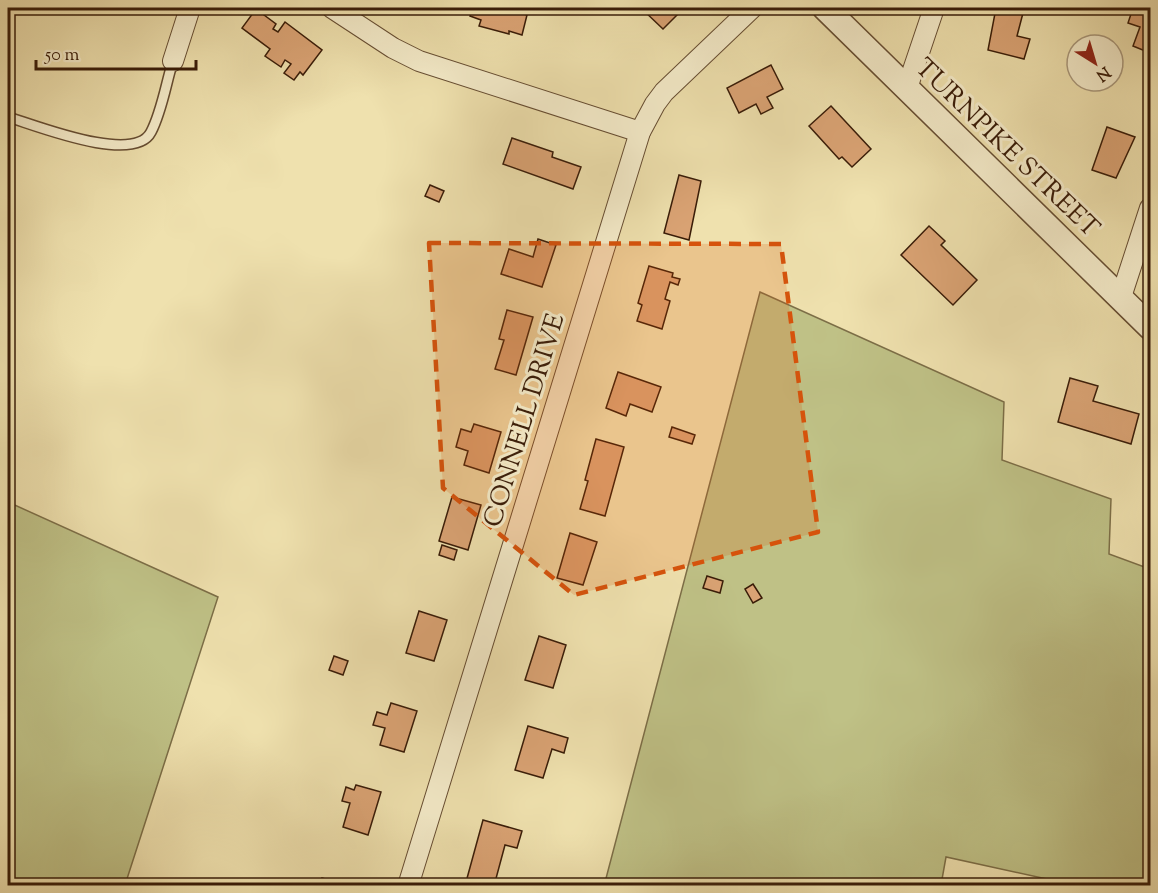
<svg xmlns="http://www.w3.org/2000/svg" width="1158" height="893" font-family="'Sorts Mill Goudy',serif">
	<style>
		.green { fill: #bfc186; stroke: #7c6e47; stroke-width: 1.5 }
		.building { fill: #daa374; stroke: #391c08; stroke-width: 1.5 }
		.lines { fill: none; stroke-linecap: round; stroke-linejoin: round }
		.service-casing { stroke: #664d32; stroke-width: 12 }
		.minor-casing { stroke: #664d32; stroke-width: 22 }
		.tertiary-casing { stroke: #664d32; stroke-width: 27 }
		.service { stroke: #f5ecca; stroke-width: 9 }
		.minor { stroke: #f5ecca; stroke-width: 20 }
		.tertiary { stroke: #f5ecca; stroke-width: 24 }
		.marked { fill: #d6530c; fill-opacity: 0.2; stroke: #d6530c; stroke-width: 4.5; stroke-dasharray: 12 8; stroke-linejoin: round }
		.labels { text-anchor: middle; stroke-width: 6; stroke-linejoin: round; paint-order: stroke }
		.street-label { font-size: 26px; fill: #391c08; stroke: #f5ecca }
	</style>
	<rect width="100%" height="100%" fill="#efe1ae"/>
	<filter id="stains"><feTurbulence type="fractalNoise" baseFrequency=".00333" numOctaves="4"/><feColorMatrix values="0 0 0 0 .2 0 0 0 0 .09 0 0 0 0 .02 0 0 0 .5 -.17"/></filter>
	<radialGradient id="worn" r=".72"><stop offset=".6" stop-color="#630" stop-opacity="0"/><stop offset="1" stop-color="#630" stop-opacity=".3"/></radialGradient>
	<g class="green">
		<path d="M 760,292 L 1004,402 L 1002,460 L 1111,499 L 1109,554 L 1150,569 L 1150,885 L 1074,885 L 946,857 L 941,885 L 604,886 Z"/>
		<path d="M 8,502 L 218,597 L 125,885 L 8,885 Z"/>
	</g>
	<g class="building">
		<path d="M 473,8 L 511,8 L 510,10 L 527,15 L 522,35 L 509,31 L 509,34 L 479,26 L 481,20 L 470,16 Z"/>
		<path d="M 641,8 L 684,8 L 663,29 Z"/>
		<path d="M 996,8 L 1023,13 L 1017,36 L 1030,39 L 1024,59 L 988,50 Z"/>
		<path d="M 1133,8 L 1150,9 L 1150,53 L 1133,46 L 1140,27 L 1128,23 Z"/>
		<path d="M 256,9 L 276,24 L 273,29 L 278,32 L 285,22 L 322,50 L 303,75 L 300,72 L 294,80 L 284,73 L 291,64 L 285,60 L 281,67 L 265,56 L 270,49 L 242,28 Z"/>
		<path d="M 771,65 L 783,89 L 767,97 L 773,108 L 761,114 L 756,104 L 739,113 L 727,88 Z"/>
		<path d="M 831,106 L 871,149 L 852,167 L 842,157 L 839,159 L 809,126 Z"/>
		<path d="M 1107,127 L 1135,137 L 1116,178 L 1092,170 Z"/>
		<path d="M 512,138 L 553,152 L 552,157 L 581,167 L 573,189 L 503,164 Z"/>
		<path d="M 679,175 L 701,181 L 689,240 L 664,233 Z"/>
		<path d="M 430,185 L 444,191 L 439,202 L 425,196 Z"/>
		<path d="M 929,226 L 945,241 L 941,245 L 977,280 L 953,305 L 901,255 Z"/>
		<path d="M 538,239 L 556,245 L 542,287 L 501,274 L 509,249 L 533,257 Z"/>
		<path d="M 649,266 L 673,273 L 672,277 L 680,279 L 678,285 L 670,282 L 665,299 L 670,301 L 662,329 L 637,321 L 642,305 L 638,303 Z"/>
		<path d="M 507,310 L 533,317 L 516,375 L 495,369 L 504,340 L 499,339 Z"/>
		<path d="M 618,372 L 661,387 L 652,412 L 630,404 L 626,416 L 606,408 Z"/>
		<path d="M 1070,378 L 1098,386 L 1093,401 L 1139,414 L 1131,444 L 1058,422 Z"/>
		<path d="M 474,424 L 501,432 L 489,473 L 464,465 L 468,451 L 456,447 L 461,429 L 471,432 Z"/>
		<path d="M 672,427 L 695,435 L 692,444 L 669,437 Z"/>
		<path d="M 596,439 L 624,447 L 605,516 L 580,509 L 588,481 L 585,480 Z"/>
		<path d="M 452,497 L 481,505 L 468,550 L 439,541 Z"/>
		<path d="M 570,533 L 597,542 L 583,585 L 557,578 Z"/>
		<path d="M 442,545 L 457,550 L 454,560 L 439,555 Z"/>
		<path d="M 707,576 L 723,581 L 720,593 L 703,588 Z"/>
		<path d="M 753,584 L 762,598 L 753,603 L 745,589 Z"/>
		<path d="M 419,611 L 447,620 L 434,661 L 406,653 Z"/>
		<path d="M 539,636 L 566,645 L 553,688 L 525,680 Z"/>
		<path d="M 334,656 L 348,661 L 343,675 L 329,670 Z"/>
		<path d="M 391,703 L 417,711 L 404,752 L 380,745 L 385,728 L 373,725 L 377,712 L 387,715 Z"/>
		<path d="M 528,726 L 568,738 L 564,753 L 552,749 L 543,778 L 515,770 Z"/>
		<path d="M 356,785 L 381,792 L 368,835 L 343,827 L 350,803 L 342,801 L 346,787 L 354,790 Z"/>
		<path d="M 483,820 L 522,831 L 517,848 L 505,845 L 494,886 L 466,882 Z"/>
		<path d="M 322,878 L 347,885 L 347,886 L 320,886 Z"/>
	</g>
	<g class="lines">
		<g class="service-casing">
			<path id="service" d="M 8,117 C 35,125 134,165 151,132 C 162,111 166,83 173,61"/>
		</g>
		<g class="minor-casing">
			<g id="minor">
				<path d="M 332,8 L 393,48 L 419,61 L 640,132"/>
				<path d="M 173,61 L 190,8"/>
				<path d="M 907,88 L 934,8"/>
				<path d="M 1121,297 L 1150,208"/>
				<path d="M 408,886 L 640,132 L 655,104 L 664,92 L 752,8"/>
			</g>
		</g>
		<g class="tertiary-casing">
			<path id="tertiary" d="M 825,8 L 1150,327"/>
		</g>
		<use href="#service" class="service"/>
		<use href="#minor" class="minor"/>
		<use href="#tertiary" class="tertiary"/>
	</g>
	<path class="marked" d="M 429,243 L 781,244 L 818,532 L 574,595 L 443,488 Z"/>
	<g class="labels">
		<g class="street-label">
			<text transform="translate(1008 147) rotate(44)" y="9">TURNPIKE STREET</text>
			<text transform="translate(523 420) rotate(-73)" y="9">CONNELL DRIVE</text>
		</g>
	</g>
	<rect width="1158" height="893" fill="none" stroke="#efe1ae" stroke-width="30"/>
	<rect x="9" y="9" width="1140" height="875" fill="none" stroke="#391c08" stroke-width="3"/>
	<rect x="15" y="15" width="1128" height="863" fill="none" stroke="#391c08" stroke-width="1.5"/>
	<g transform="translate(1095 63) rotate(143)"><circle r="28" fill="#f5ecca" stroke="#aa997c" stroke-width="1.5"/>
	<path d="M0-4.5L10 22L0 15L-10 22Z" fill="#8f2418"/>
	<text y="-9" font-size="16" font-weight="bold" text-anchor="middle" fill="#391c08">N</text>
	</g>
	<path d="M36 60v9h160v-9" fill="none" stroke="#391c08" stroke-width="3"/>
	<text x="45" y="60" font-size="18" fill="#391c08" stroke="#f5ecca" stroke-width="4.5" paint-order="stroke">50 m</text>
	<rect width="100%" height="100%" filter="url(#stains)"/>
	<rect width="100%" height="100%" fill="url(#worn)"/>
</svg>
